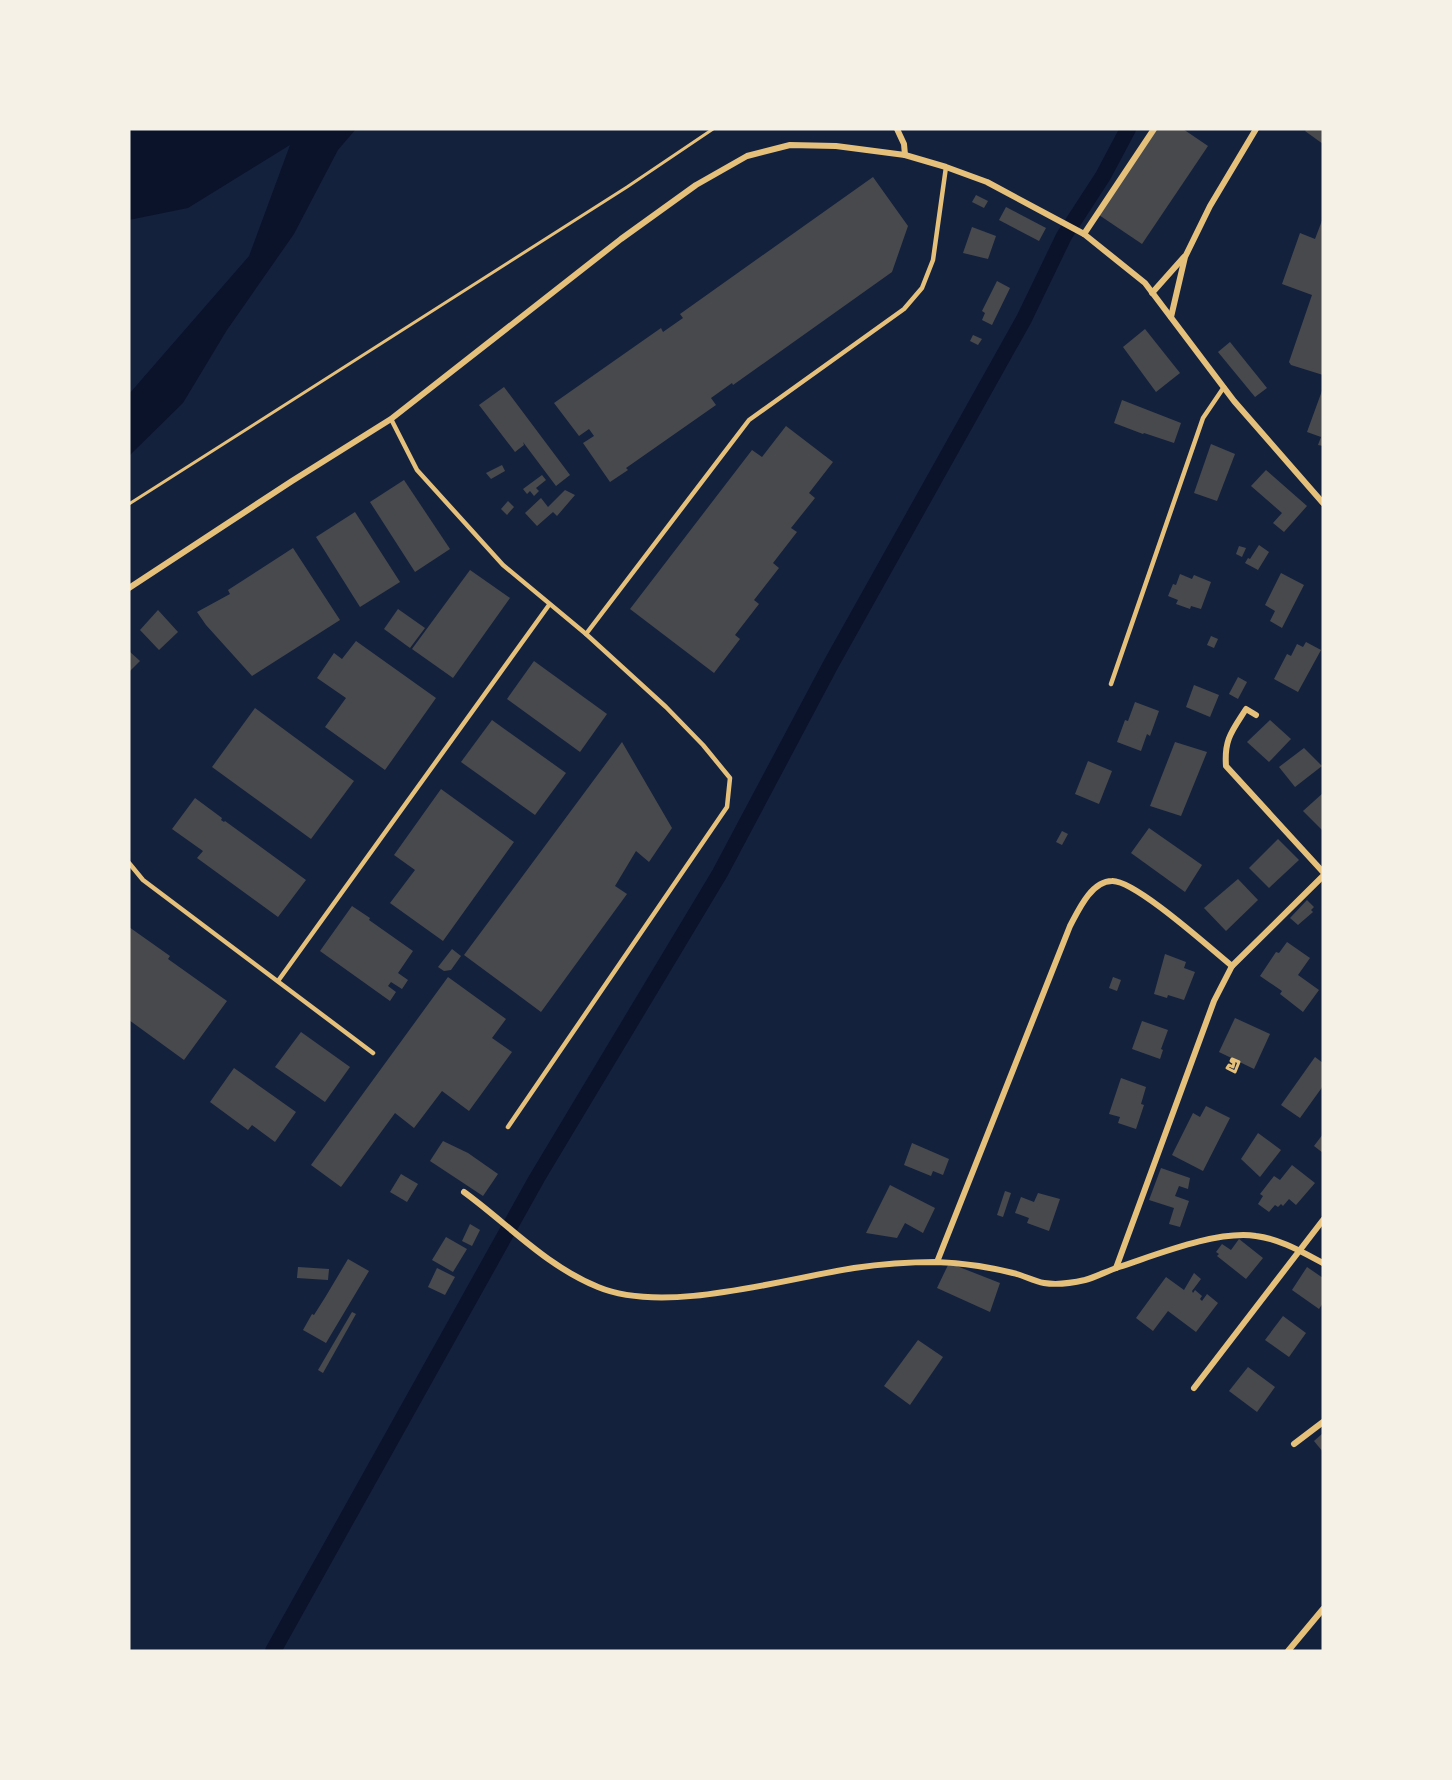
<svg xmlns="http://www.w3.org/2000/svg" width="1452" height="1780" font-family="'Open Sans',sans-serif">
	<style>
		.water { fill: #0b132b }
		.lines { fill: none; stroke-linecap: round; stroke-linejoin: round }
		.canal { stroke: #0b132b; stroke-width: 16 }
		.building { fill: #48494c }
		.path { stroke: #e5c07b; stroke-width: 3 }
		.service { stroke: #e5c07b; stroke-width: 4.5 }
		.minor { stroke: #e5c07b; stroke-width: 6 }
	</style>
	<rect width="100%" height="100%" fill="#14213d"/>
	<path class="water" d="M 129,129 L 356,129 L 338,150 L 294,234 L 227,330 L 183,403 L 129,456 L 129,394 L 249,256 L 290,145 L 188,208 L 129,220 Z"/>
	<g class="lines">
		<path class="canal" d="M 273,1651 L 537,1178 L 720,873 L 831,664 L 1024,319 L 1064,236 L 1103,176 L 1128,129"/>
	</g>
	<g class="building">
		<path d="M 1157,129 L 1183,129 L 1208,146 L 1142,244 L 1099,215 Z"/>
		<path d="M 1307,129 L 1323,129 L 1323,144 L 1305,131 Z"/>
		<path d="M 873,177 L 908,226 L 892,272 L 733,385 L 732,383 L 711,398 L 716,405 L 626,468 L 628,470 L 610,482 L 583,443 L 594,436 L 589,429 L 579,436 L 554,403 L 661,328 L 663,332 L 683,318 L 680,314 Z"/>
		<path d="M 976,195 L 988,201 L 984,208 L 972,202 Z"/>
		<path d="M 1006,207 L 1046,228 L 1039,241 L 999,220 Z"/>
		<path d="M 1323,218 L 1323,375 L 1291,365 L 1289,362 L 1312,295 L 1282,284 L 1300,233 L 1315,239 Z"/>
		<path d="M 972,227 L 996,236 L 988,259 L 963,253 Z"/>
		<path d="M 997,281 L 1010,288 L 992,325 L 982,320 L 985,313 L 982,311 Z"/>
		<path d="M 1145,329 L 1180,373 L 1156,392 L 1123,347 Z"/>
		<path d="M 973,335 L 982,339 L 978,345 L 970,341 Z"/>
		<path d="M 1230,342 L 1267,388 L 1255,397 L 1218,352 Z"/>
		<path d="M 504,387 L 570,475 L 556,486 L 523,442 L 524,445 L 515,452 L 479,405 Z"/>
		<path d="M 1323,388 L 1323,446 L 1318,445 L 1321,437 L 1307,432 Z"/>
		<path d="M 1122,400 L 1181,423 L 1174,443 L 1144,433 L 1143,434 L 1114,423 Z"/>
		<path d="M 786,426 L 833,462 L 809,493 L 815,498 L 791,528 L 797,532 L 773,563 L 779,568 L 754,600 L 759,604 L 735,635 L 740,639 L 714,673 L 630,609 L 752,450 L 762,457 Z"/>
		<path d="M 1211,444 L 1235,454 L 1217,501 L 1194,493 Z"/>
		<path d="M 502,465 L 505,471 L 491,479 L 486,473 Z"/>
		<path d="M 1266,470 L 1307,506 L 1284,532 L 1273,523 L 1282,513 L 1251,486 Z"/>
		<path d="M 542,475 L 546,480 L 536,488 L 539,491 L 534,496 L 530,491 L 527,494 L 523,489 Z"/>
		<path d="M 404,480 L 450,549 L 415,572 L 370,502 Z"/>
		<path d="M 565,490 L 575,495 L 557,516 L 553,512 L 537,526 L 525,513 L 541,498 L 548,507 Z"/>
		<path d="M 508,501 L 514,507 L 507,515 L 501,509 Z"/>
		<path d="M 355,512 L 400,582 L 360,607 L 316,537 Z"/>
		<path d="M 1259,545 L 1269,552 L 1258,570 L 1245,563 L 1248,558 L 1250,559 Z"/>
		<path d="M 1239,546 L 1246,548 L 1242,557 L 1236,554 Z"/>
		<path d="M 293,548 L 340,620 L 252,676 L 206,625 L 197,612 L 230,594 L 228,590 Z"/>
		<path d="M 470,570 L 510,598 L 453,678 L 412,649 Z"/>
		<path d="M 1281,573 L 1304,585 L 1282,628 L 1270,621 L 1275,611 L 1265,605 Z"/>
		<path d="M 1180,574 L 1192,579 L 1194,575 L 1211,582 L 1201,609 L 1191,606 L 1190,609 L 1176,604 L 1178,600 L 1168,596 L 1173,584 L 1176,585 Z"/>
		<path d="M 398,609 L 425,628 L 410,648 L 384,629 Z"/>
		<path d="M 158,610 L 178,632 L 159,650 L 140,630 Z"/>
		<path d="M 1211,636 L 1218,639 L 1214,648 L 1207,645 Z"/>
		<path d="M 356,641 L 436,698 L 385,770 L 325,727 L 346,698 L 317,678 L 334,653 L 342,659 Z"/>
		<path d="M 1306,642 L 1321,650 L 1298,692 L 1274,679 L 1287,654 L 1291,656 L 1297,644 L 1303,647 Z"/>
		<path d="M 129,651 L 140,661 L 129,672 Z"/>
		<path d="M 534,661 L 607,714 L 580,752 L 507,699 Z"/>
		<path d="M 1238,677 L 1247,682 L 1238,699 L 1229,694 Z"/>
		<path d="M 1194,685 L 1219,695 L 1210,717 L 1186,707 Z"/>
		<path d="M 1135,702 L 1159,711 L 1150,736 L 1147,734 L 1141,751 L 1117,742 L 1125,720 L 1128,721 Z"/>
		<path d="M 255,708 L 354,781 L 311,839 L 212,767 Z"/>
		<path d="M 492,720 L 566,773 L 535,815 L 461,762 Z"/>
		<path d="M 1270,720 L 1291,739 L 1269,762 L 1247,742 Z"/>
		<path d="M 622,742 L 672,828 L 649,862 L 636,851 L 615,886 L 627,894 L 541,1012 L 464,955 Z"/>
		<path d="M 1175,742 L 1207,752 L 1181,816 L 1150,806 Z"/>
		<path d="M 1304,748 L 1322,766 L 1295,787 L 1279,767 Z"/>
		<path d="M 1088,761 L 1112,771 L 1099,804 L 1075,794 Z"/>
		<path d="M 441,789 L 514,842 L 443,941 L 390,903 L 415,870 L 394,855 Z"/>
		<path d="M 1323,793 L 1323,831 L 1303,811 Z"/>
		<path d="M 195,798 L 222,818 L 221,820 L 224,822 L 225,821 L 306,880 L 278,917 L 197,858 L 203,851 L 172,829 Z"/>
		<path d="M 1149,828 L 1202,865 L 1185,892 L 1131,853 Z"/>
		<path d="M 1062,831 L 1068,834 L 1062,845 L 1056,842 Z"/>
		<path d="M 1278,839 L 1299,860 L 1269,888 L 1249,868 Z"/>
		<path d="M 1238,879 L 1258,900 L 1226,931 L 1204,908 Z"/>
		<path d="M 1307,900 L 1314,907 L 1311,910 L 1313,912 L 1298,925 L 1290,918 Z"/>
		<path d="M 352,906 L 370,918 L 369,920 L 413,951 L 398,973 L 408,980 L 402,989 L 391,982 L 388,986 L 396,992 L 390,1001 L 320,951 Z"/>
		<path d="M 129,927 L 170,956 L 168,959 L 227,1001 L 184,1060 L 129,1020 Z"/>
		<path d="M 1287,942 L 1310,958 L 1298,975 L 1319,990 L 1303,1012 L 1280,994 L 1282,991 L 1260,976 L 1276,952 L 1279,953 Z"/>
		<path d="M 452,949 L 461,956 L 451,970 L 444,971 L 438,967 Z"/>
		<path d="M 1165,954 L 1186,962 L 1184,968 L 1195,972 L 1184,1000 L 1168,995 L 1167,998 L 1154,994 Z"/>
		<path d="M 448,977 L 506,1019 L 492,1038 L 512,1052 L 469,1111 L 442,1091 L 414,1128 L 395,1113 L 341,1187 L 311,1165 Z"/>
		<path d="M 1113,977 L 1121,980 L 1117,991 L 1109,988 Z"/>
		<path d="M 1235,1018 L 1270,1034 L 1254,1069 L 1219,1052 Z"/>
		<path d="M 1142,1021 L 1168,1030 L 1161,1049 L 1163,1050 L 1160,1059 L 1132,1049 Z"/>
		<path d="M 301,1032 L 350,1067 L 325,1102 L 275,1067 Z"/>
		<path d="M 1315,1057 L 1323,1063 L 1323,1086 L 1300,1118 L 1281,1105 Z"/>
		<path d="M 234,1068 L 296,1112 L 275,1142 L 252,1125 L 248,1130 L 210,1102 Z"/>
		<path d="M 1121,1078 L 1146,1087 L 1141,1104 L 1144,1105 L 1136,1129 L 1118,1123 L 1120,1117 L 1109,1114 Z"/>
		<path d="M 1206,1106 L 1230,1118 L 1203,1171 L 1172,1155 L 1193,1113 L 1200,1117 Z"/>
		<path d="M 1258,1133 L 1281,1150 L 1260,1177 L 1241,1159 Z"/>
		<path d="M 1323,1134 L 1323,1153 L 1314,1146 Z"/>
		<path d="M 443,1141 L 468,1153 L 498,1174 L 483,1196 L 430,1161 Z"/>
		<path d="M 912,1143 L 949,1159 L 943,1175 L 933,1171 L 931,1176 L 904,1165 Z"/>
		<path d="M 1292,1165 L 1315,1183 L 1296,1205 L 1289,1199 L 1283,1206 L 1281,1204 L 1278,1207 L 1275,1205 L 1269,1212 L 1258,1204 L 1263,1196 L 1260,1194 L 1274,1176 L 1280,1180 Z"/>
		<path d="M 1161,1168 L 1190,1178 L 1188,1189 L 1179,1186 L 1175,1196 L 1189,1201 L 1180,1227 L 1169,1224 L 1174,1208 L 1149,1200 Z"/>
		<path d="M 401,1174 L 418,1184 L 407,1202 L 390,1192 Z"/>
		<path d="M 890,1185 L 935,1208 L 923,1233 L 905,1223 L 897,1238 L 866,1233 Z"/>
		<path d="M 1005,1191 L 1011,1193 L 1003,1217 L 997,1215 Z"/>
		<path d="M 1038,1193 L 1060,1199 L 1049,1231 L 1027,1223 L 1029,1218 L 1015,1213 L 1021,1197 L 1034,1202 Z"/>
		<path d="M 470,1224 L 480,1230 L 472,1246 L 462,1241 Z"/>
		<path d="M 446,1237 L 467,1249 L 453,1272 L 432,1260 Z"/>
		<path d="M 1239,1239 L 1263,1258 L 1246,1279 L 1217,1256 L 1219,1254 L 1216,1252 L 1222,1244 L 1231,1250 Z"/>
		<path d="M 348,1259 L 369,1271 L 326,1343 L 303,1330 L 312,1314 L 314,1315 L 326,1296 Z"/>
		<path d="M 949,1263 L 1000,1283 L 990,1312 L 937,1288 Z"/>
		<path d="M 298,1267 L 329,1269 L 328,1280 L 297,1278 Z"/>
		<path d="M 1307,1267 L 1323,1278 L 1323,1303 L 1319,1309 L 1292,1290 Z"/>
		<path d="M 437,1268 L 455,1277 L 445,1295 L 428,1287 Z"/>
		<path d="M 1194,1273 L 1201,1279 L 1192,1291 L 1193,1293 L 1195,1290 L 1202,1296 L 1200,1299 L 1202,1301 L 1207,1294 L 1218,1303 L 1196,1332 L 1168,1311 L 1153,1331 L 1136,1318 L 1166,1277 L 1184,1290 Z"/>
		<path d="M 352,1312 L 356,1314 L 323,1373 L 318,1370 Z"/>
		<path d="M 1283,1316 L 1306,1333 L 1289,1357 L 1265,1340 Z"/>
		<path d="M 918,1340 L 943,1357 L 910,1405 L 884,1386 Z"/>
		<path d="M 1248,1367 L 1275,1387 L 1257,1412 L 1229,1391 Z"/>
		<path d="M 1323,1433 L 1323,1452 L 1314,1441 Z"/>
	</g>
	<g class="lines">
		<g class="path">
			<path d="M 129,504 L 627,187 L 713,129"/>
			<path d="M 1232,1059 L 1239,1062 L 1235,1072 L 1227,1068 L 1229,1065 L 1233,1067 L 1234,1063 L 1231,1061 Z"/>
		</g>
		<g class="service">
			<path d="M 391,419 L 417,470 L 503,565 L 586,634 L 666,707 L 703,745 L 730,778 L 727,807 L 508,1127"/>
			<path d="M 586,634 L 749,420 L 904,309 L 922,288 L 933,260 L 946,167"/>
			<path d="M 1111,684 L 1203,418 L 1224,387"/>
			<path d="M 129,863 L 143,880 L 373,1053"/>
			<path d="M 278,981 L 549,605"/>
		</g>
		<g class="minor">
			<path d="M 897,129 L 904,144 L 905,155"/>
			<path d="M 1084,234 L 1154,129"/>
			<path d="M 1152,293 L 1184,257"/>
			<path d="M 1171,317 L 1185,257 L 1210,206 L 1256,129"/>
			<path d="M 129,588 L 292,481 L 391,419 L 621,239 L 696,185 L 747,156 L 790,145 L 836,146 L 905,155 L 946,167 L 987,182 L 1084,234 L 1145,283 L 1234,401 L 1323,503"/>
			<path d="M 1256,715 L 1246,709 C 1232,731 1224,739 1226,766 L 1323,872"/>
			<path d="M 464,1192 C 508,1224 546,1266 598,1287 C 665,1315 783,1279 854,1268 C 881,1264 909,1262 936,1262 C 962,1263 989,1267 1013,1273 C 1023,1275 1033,1281 1044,1283 C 1056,1285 1072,1283 1085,1280 C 1096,1277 1107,1271 1119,1267 C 1156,1255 1217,1230 1256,1236 C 1280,1239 1302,1252 1323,1263"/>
			<path d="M 937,1262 L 1070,926 C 1078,911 1091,881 1112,881 C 1135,880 1211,949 1232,966"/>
			<path d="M 1116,1268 L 1214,1001 L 1232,966 L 1323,876"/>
			<path d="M 1194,1388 L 1323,1220"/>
			<path d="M 1294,1444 L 1323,1422"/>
			<path d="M 1288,1651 L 1323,1609"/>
		</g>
	</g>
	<rect width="1452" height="1780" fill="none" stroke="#f6f1e7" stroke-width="261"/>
</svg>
